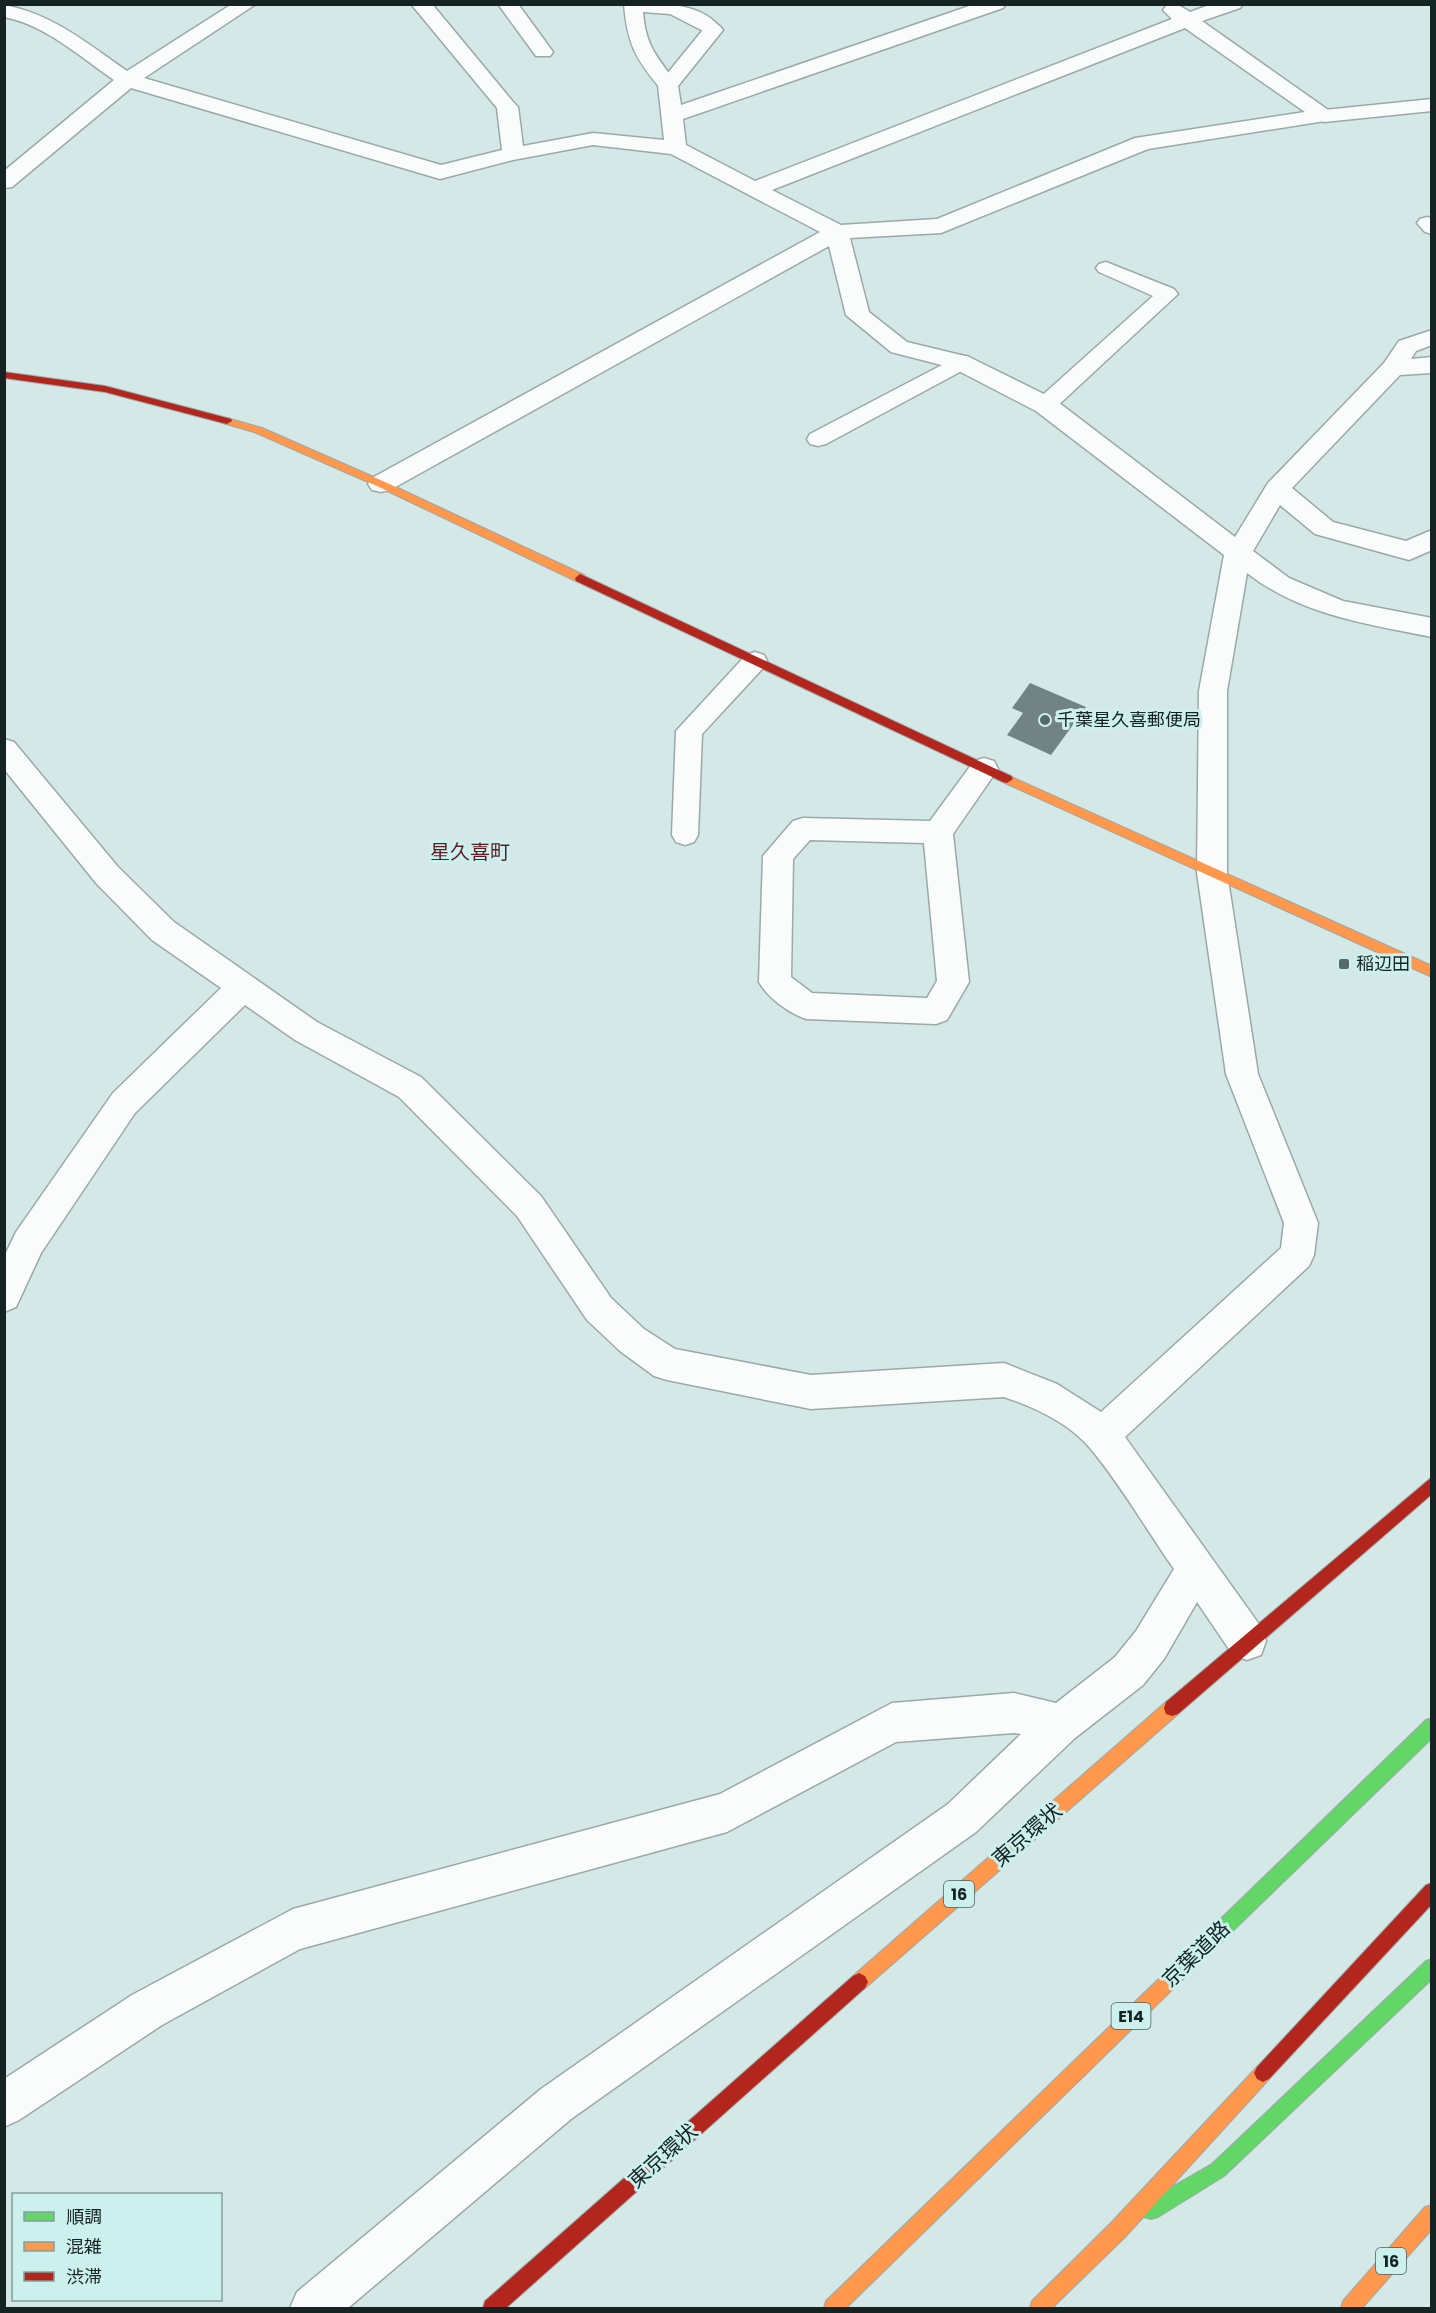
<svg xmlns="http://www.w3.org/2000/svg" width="1436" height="2313" font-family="Poppins,'Noto Sans JP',sans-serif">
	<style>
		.building { fill: #728383 }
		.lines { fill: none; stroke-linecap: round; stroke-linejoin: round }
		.lane-casing { stroke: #9aa9a8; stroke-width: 3 }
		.street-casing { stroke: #9aa9a8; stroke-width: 3 }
		.fast-casing { stroke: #9aa9a8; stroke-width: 2 }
		.slow-casing { stroke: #9aa9a8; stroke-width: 2 }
		.jam-casing { stroke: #9aa9a8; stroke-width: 2 }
		.lane { fill: #f9fcfb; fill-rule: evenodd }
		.street { fill: #f9fcfb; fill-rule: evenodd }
		.fast { fill: #63d668; fill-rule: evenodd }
		.slow { fill: #ff974d; fill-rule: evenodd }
		.jam { fill: #b3261e; fill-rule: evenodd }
		.poi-dot { fill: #586867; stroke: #ccf0ee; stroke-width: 2 }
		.labels { text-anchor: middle; stroke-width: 6; stroke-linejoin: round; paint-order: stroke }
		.shield { fill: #ccf0ee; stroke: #4c605f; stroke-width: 1.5 }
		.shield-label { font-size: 16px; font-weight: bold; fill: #152322 }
		.poi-label { font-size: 18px; fill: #152322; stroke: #ccf0ee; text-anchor: start }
		.neighbourhood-label { font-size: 20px; fill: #601a24; stroke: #ccf0ee }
		.near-street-label { font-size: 21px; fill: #152322; stroke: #ccf0ee }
	</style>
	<rect width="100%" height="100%" fill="#d4e8e7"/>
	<path class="building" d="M 1030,683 L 1086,707 L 1051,755 L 1007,735 L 1023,713 L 1012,708 Z"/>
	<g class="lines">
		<g class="lane-casing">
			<g id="lane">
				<path d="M 624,4 C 656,4 701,0 722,30 L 713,36 L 670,14 L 643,12 C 646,49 658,56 677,85 L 675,89 L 661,89 C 636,60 627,43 624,4 Z"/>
				<path d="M 1432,99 L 1432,111 L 1324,122 L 1314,116 L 1324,110 Z"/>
				<path d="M 1427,217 L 1432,218 L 1432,234 L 1425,232 L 1417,223 L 1420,219 Z"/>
				<path d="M 1106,262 L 1174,289 L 1178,294 L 1053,410 L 1037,410 L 1034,405 L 1037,400 L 1153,296 L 1099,272 L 1096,268 L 1099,264 Z"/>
				<path d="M 961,355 L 969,357 L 972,362 L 969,367 L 826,444 L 818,446 L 810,444 L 807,439 L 810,434 Z"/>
				<path d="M 755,652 L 764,655 L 767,661 L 764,667 L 702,734 L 698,835 L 694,842 L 685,845 L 676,842 L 672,835 L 676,731 L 746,655 Z"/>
			</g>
		</g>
		<g class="street-casing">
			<g id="street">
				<path d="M 232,4 L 256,4 L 144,78 L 441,165 L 502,150 L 497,108 L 411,4 L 432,4 L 514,103 L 518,107 L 523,146 L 593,133 L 664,140 L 658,85 L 706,26 L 720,26 L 723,30 L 678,86 L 681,105 L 975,4 L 1006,4 L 1003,8 L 683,119 L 686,145 L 755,181 L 1172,19 L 1163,10 L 1166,6 L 1180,6 L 1190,12 L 1212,4 L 1243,4 L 1240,8 L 1202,21 L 1331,112 L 1335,116 L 1331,120 L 1148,149 L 941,233 L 850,238 L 869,312 L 907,342 L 969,357 L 1054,399 L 1235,537 L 1268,483 L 1384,363 L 1399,341 L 1432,330 L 1432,345 L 1416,351 L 1411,359 L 1432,357 L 1432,373 L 1400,375 L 1292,488 L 1333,522 L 1406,541 L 1432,530 L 1432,550 L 1409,560 L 1315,534 L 1280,505 L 1253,551 L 1289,578 L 1343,601 L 1432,618 L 1432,637 C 1366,624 1301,615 1247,573 L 1227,691 L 1227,873 L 1258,1074 L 1318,1223 L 1314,1255 L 1309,1266 L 1125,1437 L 1261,1627 L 1266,1641 L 1261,1655 L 1247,1660 L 1233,1655 L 1197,1602 L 1164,1659 L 1143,1685 L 1075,1738 L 976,1832 L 571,2119 L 348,2308 L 290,2308 L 297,2292 L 541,2089 L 948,1804 L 1021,1734 L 1014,1733 L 896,1742 L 727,1832 L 300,1949 L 162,2025 L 19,2120 L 4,2127 L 4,2079 L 132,1995 L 293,1909 L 720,1794 L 892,1703 L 1014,1693 L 1056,1703 L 1115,1657 L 1136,1631 L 1174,1569 C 1146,1529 1121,1485 1090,1448 C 1069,1423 1034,1407 1004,1397 L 811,1409 L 667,1380 L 654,1376 L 620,1351 L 587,1320 L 517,1216 L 399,1097 L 295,1040 L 245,1005 L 135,1113 L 41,1253 L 16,1307 L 4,1312 L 4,1257 L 16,1232 L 113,1093 L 221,988 L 152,940 L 96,883 L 4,769 L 4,739 L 14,742 L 118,867 L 174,922 L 317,1022 L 421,1077 L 541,1196 L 611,1298 L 644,1329 L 675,1349 L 811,1375 L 1004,1363 L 1057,1384 L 1101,1412 L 1281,1248 L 1284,1223 L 1226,1074 L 1197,873 L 1199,691 L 1224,555 L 1036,411 L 953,368 L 891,352 L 846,315 L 829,246 L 390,490 L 381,492 L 372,490 L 368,484 L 372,478 L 820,232 L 671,154 L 593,145 L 513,160 L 440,179 L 131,88 L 12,187 L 4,188 L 4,171 L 114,80 C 80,57 46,25 4,17 L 4,5 C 53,14 88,44 127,71 ZM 1185,28 L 1305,112 L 1135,138 L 937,219 L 841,225 L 772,190 Z"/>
				<path d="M 498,4 L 518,4 L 553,52 L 550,56 L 536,56 Z"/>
				<path d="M 984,758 L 994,761 L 998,769 L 953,834 L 969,982 L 947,1020 L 936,1024 L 806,1019 C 789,1013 768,998 759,982 L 763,856 L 793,821 L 803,818 L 930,821 L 974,761 ZM 810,840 L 924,843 L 937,981 L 927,998 L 812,993 L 791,977 L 793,859 Z"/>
			</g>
		</g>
		<g class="fast-casing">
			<g id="fast">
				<path d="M 1432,1718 L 1432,1738 L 1180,1982 L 1174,1985 L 1168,1982 L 1165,1976 L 1168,1970 L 1426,1720 Z"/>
				<path d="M 1432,1959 L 1432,1979 L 1224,2176 L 1158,2217 L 1151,2219 L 1144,2217 L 1142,2210 L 1144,2203 L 1212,2164 L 1426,1961 Z"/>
			</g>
		</g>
		<g class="slow-casing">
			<g id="slow">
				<path d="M 227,418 L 262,428 L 385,482 L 584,575 L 585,578 L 584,581 L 576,581 L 377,486 L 254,432 L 223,423 L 223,419 Z"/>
				<path d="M 1007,775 L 1432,966 L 1432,977 L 1003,782 L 1001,779 Z"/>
				<path d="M 1172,1700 L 1178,1702 L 1180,1708 L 1178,1714 L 865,1988 L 859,1991 L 853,1988 L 850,1982 L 853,1976 L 1166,1702 Z"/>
				<path d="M 1174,1967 L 1180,1970 L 1183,1976 L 1180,1982 L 846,2308 L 824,2308 L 826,2301 L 1168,1970 Z"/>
				<path d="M 1263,2064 L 1269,2067 L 1272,2073 L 1269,2079 L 1125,2237 L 1052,2308 L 1030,2308 L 1032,2301 L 1111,2223 L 1257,2067 Z"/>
				<path d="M 1432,2205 L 1432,2229 L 1362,2308 L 1341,2308 L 1343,2301 L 1425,2207 Z"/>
			</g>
		</g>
		<g class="jam-casing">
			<g id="jam">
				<path d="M 4,372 L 105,386 L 231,419 L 232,421 L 227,424 L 105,392 L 4,378 Z"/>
				<path d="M 580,574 L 1011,776 L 1013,779 L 1007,783 L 1003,782 L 576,581 L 575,578 Z"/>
				<path d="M 1432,1477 L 1432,1494 L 1178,1714 L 1172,1716 L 1166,1714 L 1164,1708 L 1166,1702 Z"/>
				<path d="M 1432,1883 L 1432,1904 L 1269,2079 L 1263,2082 L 1257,2079 L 1254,2073 L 1257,2067 L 1426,1885 Z"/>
				<path d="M 859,1973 L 865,1976 L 868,1982 L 865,1988 L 506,2308 L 483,2308 L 485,2301 L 853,1976 Z"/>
			</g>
		</g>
		<use href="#lane" class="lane"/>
		<use href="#street" class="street"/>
		<use href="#fast" class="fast"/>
		<use href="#slow" class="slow"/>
		<use href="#jam" class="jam"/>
	</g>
	<g class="poi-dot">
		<circle cx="1045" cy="720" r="6"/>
		<rect x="1338" y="958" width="12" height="12" rx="3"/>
	</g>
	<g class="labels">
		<g class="shield">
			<rect x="944" y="1881" width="30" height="26" rx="4.5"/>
			<rect x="1111.5" y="2003" width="39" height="26" rx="4.5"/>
			<rect x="1376" y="2248" width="30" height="26" rx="4.5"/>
		</g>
		<g class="shield-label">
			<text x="959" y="1900">16</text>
			<text x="1131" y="2022">E14</text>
			<text x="1391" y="2267">16</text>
		</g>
		<g class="poi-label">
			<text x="1057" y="726">千葉星久喜郵便局</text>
			<text x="1356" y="970">稲辺田</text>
		</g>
		<g class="neighbourhood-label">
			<text x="470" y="859">星久喜町</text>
		</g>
		<g class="near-street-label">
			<text transform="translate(1027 1835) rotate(-41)" y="7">東京環状</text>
			<text transform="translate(1196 1954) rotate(-44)" y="7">京葉道路</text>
			<text transform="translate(663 2156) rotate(-42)" y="7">東京環状</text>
		</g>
	</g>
	<rect width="1436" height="2313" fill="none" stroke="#152322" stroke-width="12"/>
	<rect x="12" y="2193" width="210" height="108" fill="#ccf0ee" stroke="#839e9c" stroke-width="1.5"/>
	<rect x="24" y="2212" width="30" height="9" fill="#63d668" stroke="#839e9c" stroke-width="1.5"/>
	<text x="66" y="2223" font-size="18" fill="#152322">順調</text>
	<rect x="24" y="2242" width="30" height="9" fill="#ff974d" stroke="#839e9c" stroke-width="1.5"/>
	<text x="66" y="2253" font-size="18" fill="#152322">混雑</text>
	<rect x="24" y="2272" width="30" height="9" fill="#b3261e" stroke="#839e9c" stroke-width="1.5"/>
	<text x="66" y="2283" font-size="18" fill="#152322">渋滞</text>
</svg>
